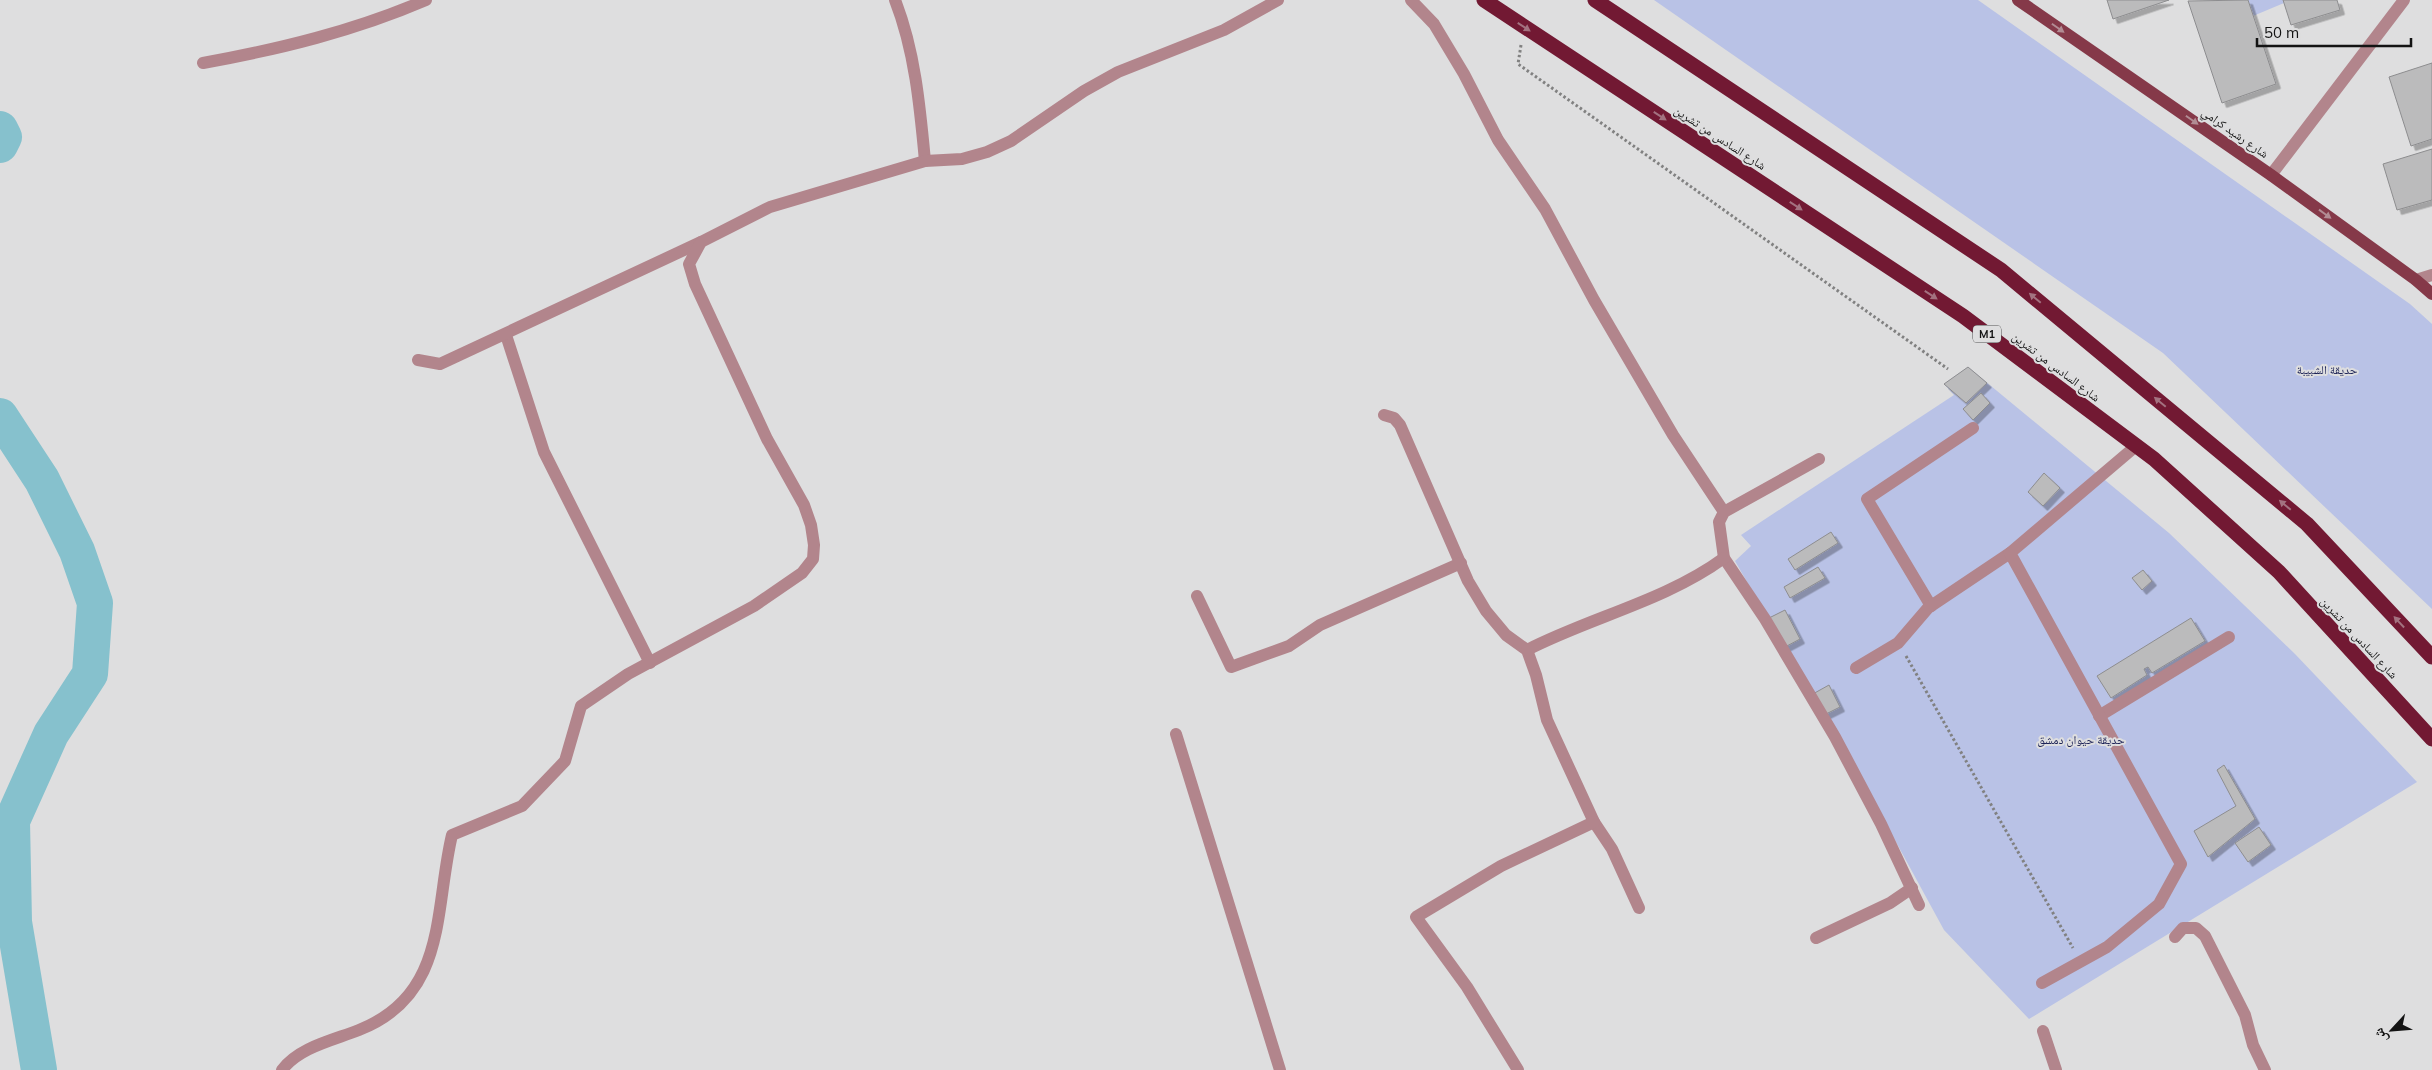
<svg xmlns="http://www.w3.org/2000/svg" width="2432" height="1070" font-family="Mulish,'Noto Naskh Arabic',sans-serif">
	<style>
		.green { fill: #b9c2e6 }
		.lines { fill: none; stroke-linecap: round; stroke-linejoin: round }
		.river { stroke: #86c1cd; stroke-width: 36 }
		.building { fill: #bbbbbc; stroke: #8d8d8f; filter: url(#shadow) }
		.path { stroke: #818181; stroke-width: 3; stroke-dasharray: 2.5 2.5; stroke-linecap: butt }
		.minor { stroke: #b2858c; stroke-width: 12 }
		.major { stroke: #853949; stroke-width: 12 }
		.highway { stroke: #721933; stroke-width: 15 }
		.oneway { fill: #a37280 }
		.oneway2 { fill: #b28c94 }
		.labels { text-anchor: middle; stroke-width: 4; stroke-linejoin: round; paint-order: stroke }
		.shield { fill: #dededf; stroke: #505050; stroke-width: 1 }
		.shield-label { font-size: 11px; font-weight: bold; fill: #131313 }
		.street-label { font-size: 12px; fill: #131313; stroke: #dededf }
		.park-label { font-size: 12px; fill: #1c2256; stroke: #dededf }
	</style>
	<defs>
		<filter id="shadow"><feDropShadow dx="4.5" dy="4.5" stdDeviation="0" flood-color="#0004"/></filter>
	</defs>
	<rect width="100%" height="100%" fill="#dededf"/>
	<g class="green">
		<path d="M 1654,0 L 1978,0 L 2410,304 L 2432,324 L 2432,609 L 2163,353 Z"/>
		<path d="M 2248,0 L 2283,0 L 2284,3 L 2253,16 Z"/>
		<path d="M 1968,367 L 2169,533 L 2295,654 L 2417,782 L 2029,1019 L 1944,930 L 1890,831 L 1735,561 L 1751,546 L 1741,535 L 1954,395 L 1944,384 Z"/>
	</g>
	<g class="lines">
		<g class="river">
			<path d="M 0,129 L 4,137 L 0,145"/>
			<path d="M 0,416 L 42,480 L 77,551 L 95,603 L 90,674 L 51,734 L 12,821 L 14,922 L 39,1070"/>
		</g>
	</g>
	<g class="building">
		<path d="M 2107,0 L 2169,0 L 2113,19 Z"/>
		<path d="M 2248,0 L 2276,84 L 2222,103 L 2188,1 Z"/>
		<path d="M 2283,0 L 2337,0 L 2340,10 L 2291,25 Z"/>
		<path d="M 2432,63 L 2432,139 L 2411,146 L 2389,77 Z"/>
		<path d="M 2432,149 L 2432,200 L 2397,210 L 2383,164 Z"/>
		<path d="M 1968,367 L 1987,383 L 1966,403 L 1944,384 Z"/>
		<path d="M 1981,393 L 1990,403 L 1973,420 L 1963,409 Z"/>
		<path d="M 2044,473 L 2060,488 L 2043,506 L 2028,492 Z"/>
		<path d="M 1831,532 L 1838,543 L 1795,570 L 1788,559 Z"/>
		<path d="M 1818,567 L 1825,578 L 1790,598 L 1784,587 Z"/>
		<path d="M 2143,570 L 2152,581 L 2142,590 L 2132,578 Z"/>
		<path d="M 1785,610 L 1800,639 L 1785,647 L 1769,618 Z"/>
		<path d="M 2191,618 L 2205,641 L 2152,673 L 2148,667 L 2144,669 L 2147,675 L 2111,698 L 2097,676 Z"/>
		<path d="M 1829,685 L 1840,707 L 1822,716 L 1811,695 Z"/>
		<path d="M 2224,765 L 2255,819 L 2208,857 L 2194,831 L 2236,806 L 2217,770 Z"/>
		<path d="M 2259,827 L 2271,845 L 2248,862 L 2235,843 Z"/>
	</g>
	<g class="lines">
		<g class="path">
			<path d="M 1521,45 L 1518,64 L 1948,369"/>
			<path d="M 1906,656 L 2073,948"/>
		</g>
		<g class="minor">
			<path d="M 895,0 C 915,51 920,107 925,161"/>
			<path d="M 1411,0 L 1434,24 L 1464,74 L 1498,140 L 1545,209 L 1594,300 L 1673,435 L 1724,512"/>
			<path d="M 203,63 C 280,49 354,31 426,0"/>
			<path d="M 2271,175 L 2404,0"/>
			<path d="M 2416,280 L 2432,275"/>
			<path d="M 506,335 L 544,452 L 650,663"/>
			<path d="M 418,360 L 440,364 L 701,242"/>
			<path d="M 1384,415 L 1394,418 L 1400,425 L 1468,581 L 1486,611 L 1506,635 L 1527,650 L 1536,675 L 1547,720 L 1594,822 L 1612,849 L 1639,908"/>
			<path d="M 1819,459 L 1724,512 L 1719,522 L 1724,558 L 1765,619 L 1835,737 L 1881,824 L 1919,905"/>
			<path d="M 1197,596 L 1231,667 L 1289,646 L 1320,625 L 1461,563"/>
			<path d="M 1931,606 L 1867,499 L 1973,428"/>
			<path d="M 1527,650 C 1591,617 1665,601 1724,558"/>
			<path d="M 1856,668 L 1898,643 L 1928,608 L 2010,553"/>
			<path d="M 2099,716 L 2229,637"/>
			<path d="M 1176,734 L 1280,1070"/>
			<path d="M 2175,937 L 2183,928 L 2196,928 L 2205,936 L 2245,1015 L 2253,1045 L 2265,1070"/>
			<path d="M 1816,938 L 1890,903 L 1912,888"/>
			<path d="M 2042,983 L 2107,947 L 2159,904 L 2181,864 L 2010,553 L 2136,446"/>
			<path d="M 2043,1031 L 2056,1070"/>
			<path d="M 282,1070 C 299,1047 334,1040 359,1030 C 448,995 434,910 452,835 L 522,806 L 565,761 L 581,706 L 628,674 L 754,606 L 802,573 L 813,559 L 814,545 L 811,525 L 804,505 L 767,439 L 695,284 L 689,264 L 701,242 L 770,207 L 925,161 L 962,159 L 987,152 L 1011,141 L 1084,91 L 1118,72 L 1224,30 L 1278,0"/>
			<path d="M 1518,1070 L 1467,987 L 1416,917 L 1501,866 L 1594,822"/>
		</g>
		<path class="major" d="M 2018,0 L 2271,175 L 2416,280 L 2432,294"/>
		<g class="highway">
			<path d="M 1484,0 L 1963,316 L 2154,459 L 2279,572 L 2432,739"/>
			<path d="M 1595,0 L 2001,270 L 2307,524 L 2432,657"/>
		</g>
	</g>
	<defs><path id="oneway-solid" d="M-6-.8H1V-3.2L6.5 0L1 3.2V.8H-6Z" transform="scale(1.25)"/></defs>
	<g class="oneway">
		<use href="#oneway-solid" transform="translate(1524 27) rotate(33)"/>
		<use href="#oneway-solid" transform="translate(1660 116) rotate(33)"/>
		<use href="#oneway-solid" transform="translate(1796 206) rotate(33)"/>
		<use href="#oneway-solid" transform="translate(1931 295) rotate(33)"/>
		<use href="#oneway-solid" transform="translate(2035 298) rotate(-140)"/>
		<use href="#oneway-solid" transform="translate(2160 402) rotate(-140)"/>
		<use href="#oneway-solid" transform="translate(2285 505) rotate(-140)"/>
		<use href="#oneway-solid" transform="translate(2399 622) rotate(-133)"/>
	</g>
	<g class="oneway2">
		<use href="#oneway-solid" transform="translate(2058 28) rotate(35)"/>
		<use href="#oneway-solid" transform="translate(2192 120) rotate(35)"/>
		<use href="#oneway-solid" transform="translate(2325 214) rotate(36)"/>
	</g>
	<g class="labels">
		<rect class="shield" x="1973" y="325.5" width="28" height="17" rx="4"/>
		<g class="shield-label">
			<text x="1987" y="338">M1</text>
		</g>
		<g class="street-label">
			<text transform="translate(2235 133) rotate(35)" y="4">شارع رشيد كرامي</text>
			<text transform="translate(1720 138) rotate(33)" y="4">شارع السادس من تشرين</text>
			<text transform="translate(2056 367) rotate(37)" y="4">شارع السادس من تشرين</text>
			<text transform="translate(2359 638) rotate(47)" y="4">شارع السادس من تشرين</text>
		</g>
		<g class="park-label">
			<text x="2327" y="374">حديقة الشبيبة</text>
			<text x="2081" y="744">حديقة حيوان دمشق</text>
		</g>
	</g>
	<g transform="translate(2392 1030) rotate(244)" stroke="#dededf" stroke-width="4" paint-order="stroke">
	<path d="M0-4L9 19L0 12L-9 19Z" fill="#131313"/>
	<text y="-8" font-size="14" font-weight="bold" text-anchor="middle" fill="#131313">ش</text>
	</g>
	<path d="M2257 38v8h154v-8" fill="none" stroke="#131313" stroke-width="2.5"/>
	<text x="2264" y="38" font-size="15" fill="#131313" stroke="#dededf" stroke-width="4" paint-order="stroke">50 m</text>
</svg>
